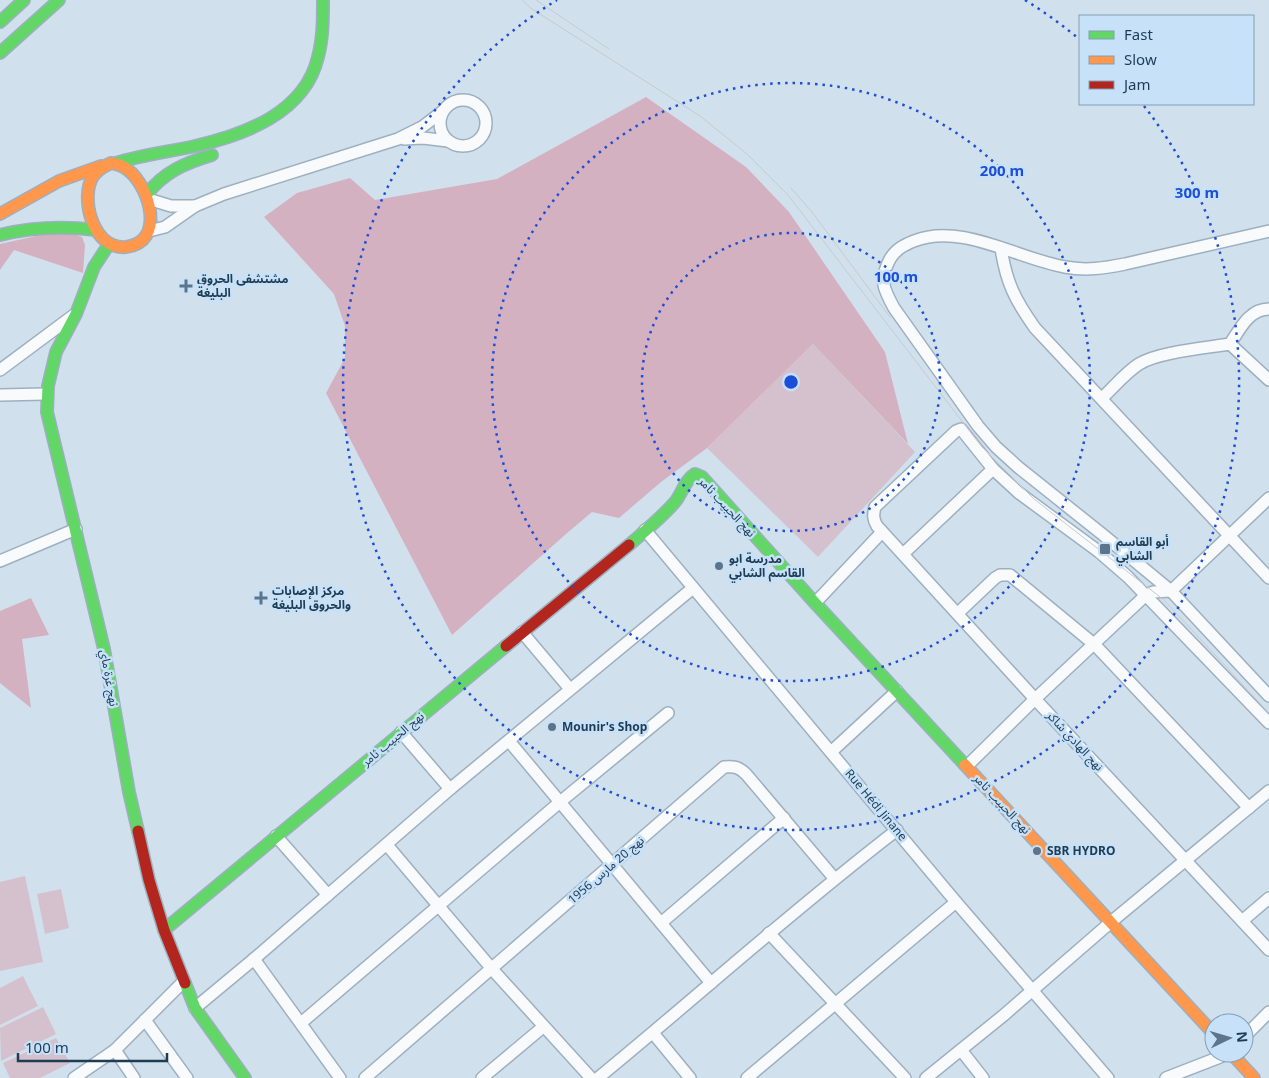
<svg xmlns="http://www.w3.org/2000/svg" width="1269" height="1078" font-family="'Noto Sans','Noto Sans Arabic',sans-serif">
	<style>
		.green { fill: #d5c1cd }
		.forest { fill: #d4b1c1 }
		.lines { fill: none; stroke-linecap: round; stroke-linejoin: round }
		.street-casing { stroke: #9cb0c0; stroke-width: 14 }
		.fast-casing { stroke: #9cb0c0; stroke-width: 14 }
		.slow-casing { stroke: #9cb0c0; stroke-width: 14 }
		.jam-casing { stroke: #9cb0c0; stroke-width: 14 }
		.street { stroke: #f8fafc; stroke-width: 11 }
		.fast { stroke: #63d668; stroke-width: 11 }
		.slow { stroke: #ff974d; stroke-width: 11 }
		.jam { stroke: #b3261e; stroke-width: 11 }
		.tram { stroke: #c5cbd0; stroke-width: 1 }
		.ring { fill: none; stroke: #1d4ed8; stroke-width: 2.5; stroke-dasharray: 2.5 5 }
		.poi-dot { fill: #5d758a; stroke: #c6e1f8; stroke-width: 2 }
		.labels { text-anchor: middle; stroke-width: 5; stroke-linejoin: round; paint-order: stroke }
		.poi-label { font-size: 12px; font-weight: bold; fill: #1f3c54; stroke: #c6e1f8; text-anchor: start }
		.street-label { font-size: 12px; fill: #1f3c54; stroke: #c6e1f8 }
		.centre { fill: #1d4ed8; stroke: #c6e1f8; stroke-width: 2.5 }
		.ring-label { font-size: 15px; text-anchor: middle; font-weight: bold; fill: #1d4ed8; stroke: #c6e1f8; stroke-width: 5; stroke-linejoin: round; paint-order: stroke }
	</style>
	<rect width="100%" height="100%" fill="#d1e0ed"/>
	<g class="green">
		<path d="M 813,344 L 915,452 L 818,557 L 707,448 Z"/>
		<path d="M 25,876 L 43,962 L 0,971 L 0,882 Z"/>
		<path d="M 61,889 L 69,928 L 45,934 L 37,894 Z"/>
		<path d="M 23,976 L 38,1006 L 0,1025 L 0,988 Z"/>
		<path d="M 43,1007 L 56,1034 L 1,1061 L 0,1028 Z"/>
		<path d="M 56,1038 L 70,1063 L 40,1078 L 10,1078 L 3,1063 Z"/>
	</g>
	<g class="forest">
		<path d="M 646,97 L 746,167 L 789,212 L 885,352 L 908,444 L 813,344 L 707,448 L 661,482 L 619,518 L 592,512 L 566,534 L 452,635 L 326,393 L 345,358 L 345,326 L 334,294 L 264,217 L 297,193 L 350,178 L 375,200 L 497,179 Z"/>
		<path d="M 63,230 L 82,237 L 85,245 L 83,273 L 14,250 L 0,270 L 0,244 Z"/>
		<path d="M 31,598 L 49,635 L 22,639 L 31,708 L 0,683 L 0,611 Z"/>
	</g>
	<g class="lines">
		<g class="street-casing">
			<g id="street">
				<circle cx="463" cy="123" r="23"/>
				<path d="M 404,139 L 423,138 L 448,141"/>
				<path d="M 148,199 L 171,206 L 195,206"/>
				<path d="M 149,231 L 165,227 L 195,206 L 224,194 L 398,139 L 422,127 L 443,111"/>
				<path d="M 1269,231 L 1125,264 C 1105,268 1086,271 1065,267 C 1018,259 961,222 914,241 C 904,245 896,249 890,259 C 879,280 883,288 894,308 L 978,426 L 996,447 L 1018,467 L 1102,534 L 1171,591 L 1269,696"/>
				<path d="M 1001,248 C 1006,282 1015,300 1035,328 L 1269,578"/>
				<path d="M 1230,344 C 1240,329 1249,309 1269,309"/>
				<path d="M 0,370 L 74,315"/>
				<path d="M 0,395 L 45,394"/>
				<path d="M 1102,398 C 1114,387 1125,373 1139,364 C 1158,352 1206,348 1230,344 L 1269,380"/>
				<path d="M 645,530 L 956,902 L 1108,1078"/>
				<path d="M 903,554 L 993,469"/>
				<path d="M 0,561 L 76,529"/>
				<path d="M 815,603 L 882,532"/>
				<path d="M 958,613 L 995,578 L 1000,575 L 1010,575 L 1095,645 L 1249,808"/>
				<path d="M 522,632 L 570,689"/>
				<path d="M 1269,723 L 1128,577 L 1098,551 L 1019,493 L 993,469 L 961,429 L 956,431 L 875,507 C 873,515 873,519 877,526 L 1035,699 L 1269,950"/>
				<path d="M 401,732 L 450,789"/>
				<path d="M 509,741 L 711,983"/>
				<path d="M 831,752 L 897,691"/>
				<path d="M 967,766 L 1035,699 L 1146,595 L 1153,592 L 1171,591 L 1269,498"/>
				<path d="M 276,836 L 328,895"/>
				<path d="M 387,845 L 492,969 L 591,1078"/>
				<path d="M 1242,921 L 1269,898"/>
				<path d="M 661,923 L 784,818"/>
				<path d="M 769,933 L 905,1078"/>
				<path d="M 254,959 L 340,1078"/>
				<path d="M 195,1008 L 254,959 L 450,789 L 693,588"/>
				<path d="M 145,1020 L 187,1078"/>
				<path d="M 301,1023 L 560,802 L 668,713"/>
				<path d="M 653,1033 L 690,1078"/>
				<path d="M 1244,1037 L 1269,1012"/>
				<path d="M 115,1050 L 134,1078"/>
				<path d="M 961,1050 L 983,1078"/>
				<path d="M 74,1078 L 115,1050 L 184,981"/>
				<path d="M 365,1078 L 724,767 C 734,766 739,767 746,774 L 834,878"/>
				<path d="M 482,1078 L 543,1027"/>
				<path d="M 598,1078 C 698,996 794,909 897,830"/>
				<path d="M 747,1078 L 956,902"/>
				<path d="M 926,1078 L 1004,1015 L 1111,922 L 1269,791"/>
				<path d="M 1166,1078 L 1220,1057 L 1227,1053"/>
			</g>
		</g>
		<g class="fast-casing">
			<g id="fast">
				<path d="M 0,22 L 24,0"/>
				<path d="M 0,53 L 59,0"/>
				<path d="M 116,163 C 142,155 168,152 195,146 C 244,135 305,113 318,57 C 323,38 323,20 323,0"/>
				<path d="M 146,195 C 164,172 185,163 212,155"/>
				<path d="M 0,235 C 32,227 63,226 96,230"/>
				<path d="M 109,244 L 94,267 L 76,314 L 56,352 L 48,386 L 47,412 L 104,649 L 129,792 L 138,831"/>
				<path d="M 629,545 C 645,531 661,518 675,502 C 683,492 684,481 695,474 L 702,477 L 815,603 L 965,765"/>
				<path d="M 164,930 L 506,646"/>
				<path d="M 185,983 L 195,1008 L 245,1078"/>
			</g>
		</g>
		<g class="slow-casing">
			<g id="slow">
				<path d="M 111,163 C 118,164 123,166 128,170 C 150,187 166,242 126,247 C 95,250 81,204 91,180 C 95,171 103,167 111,163 Z"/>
				<path d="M 0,214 L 59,181 L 101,166"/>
				<path d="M 965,765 L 1214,1034"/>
				<path d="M 1231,1053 L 1254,1078"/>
			</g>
		</g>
		<g class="jam-casing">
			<g id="jam">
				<path d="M 506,646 L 629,545"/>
				<path d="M 138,831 L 149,880 L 164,930 L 185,983"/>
			</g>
		</g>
		<use href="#street" class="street"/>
		<use href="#fast" class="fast"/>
		<use href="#slow" class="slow"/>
		<use href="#jam" class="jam"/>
		<g class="tram">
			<path d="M 522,0 L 532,9 L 700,116 L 747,154 L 788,195 L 981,446 L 1034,499 L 1164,600 L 1269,713"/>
			<path d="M 536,0 L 609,49"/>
			<path d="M 791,188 L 812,212 L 890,317"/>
		</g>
	</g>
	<g class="ring">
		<circle cx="791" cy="382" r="149"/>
		<circle cx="791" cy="382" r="299"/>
		<path d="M1025 0A448 448 0 0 1 1079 39M1144 106A448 448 0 1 1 557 0"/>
	</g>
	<g class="poi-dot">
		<path d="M183.5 278.5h5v5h5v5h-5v5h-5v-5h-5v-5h5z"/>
		<rect x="1099" y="543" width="12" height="12" rx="2.5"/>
		<circle cx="719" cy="566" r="5"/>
		<path d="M258.5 590.5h5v5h5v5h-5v5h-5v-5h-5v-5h5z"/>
		<circle cx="552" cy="727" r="5"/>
		<circle cx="1037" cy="851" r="5"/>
	</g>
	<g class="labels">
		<g class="poi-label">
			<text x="197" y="283">مشتشفى الحروق<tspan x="197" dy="14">البليغة</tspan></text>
			<text x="1116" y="546">أبو القاسم<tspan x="1116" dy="14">الشابي</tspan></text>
			<text x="729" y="563">مدرسة ابو<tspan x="729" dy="14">القاسم الشابي</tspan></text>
			<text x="272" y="595">مركز الإصابات<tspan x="272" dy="14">والحروق البليغة</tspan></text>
			<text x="562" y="731">Mounir's Shop</text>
			<text x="1047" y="855">SBR HYDRO</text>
		</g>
		<g class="street-label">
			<text transform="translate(727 507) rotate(47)" y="4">نهج الحبيب ثامر</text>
			<text transform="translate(109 678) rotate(80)" y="4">نهج غرة ماي</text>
			<text transform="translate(393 739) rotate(-40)" y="4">نهج الحبيب ثامر</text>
			<text transform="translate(1075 741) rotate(47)" y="4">نهج الهادي شاكر</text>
			<text transform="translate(1002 804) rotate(47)" y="4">نهج الحبيب ثامر</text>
			<text transform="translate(876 805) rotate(50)" y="4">Rue Hédi Jinane</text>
			<text transform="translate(606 870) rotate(-41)" y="4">نهج 20 مارس 1956</text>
		</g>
	</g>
	<circle cx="791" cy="382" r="8" class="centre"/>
	<g class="ring-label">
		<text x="1002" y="176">200 m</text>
		<text x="1197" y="198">300 m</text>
		<text x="896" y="282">100 m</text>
	</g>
	<rect x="1079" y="15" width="175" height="90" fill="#c6e1f8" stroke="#839fb6"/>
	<rect x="1089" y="31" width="25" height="8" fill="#63d668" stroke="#839fb6"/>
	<text x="1124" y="40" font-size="15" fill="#1f3c54">Fast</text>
	<rect x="1089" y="56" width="25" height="8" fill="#ff974d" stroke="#839fb6"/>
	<text x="1124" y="65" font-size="15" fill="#1f3c54">Slow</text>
	<rect x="1089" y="81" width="25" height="8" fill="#b3261e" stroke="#839fb6"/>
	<text x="1124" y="90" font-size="15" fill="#1f3c54">Jam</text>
	<g transform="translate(1229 1038) rotate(85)"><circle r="24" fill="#c6e1f8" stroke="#839fb6"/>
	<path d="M0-4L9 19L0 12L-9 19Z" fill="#5d758a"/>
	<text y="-8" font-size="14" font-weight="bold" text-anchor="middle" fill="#1f3c54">N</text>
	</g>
	<path d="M18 1053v8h149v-8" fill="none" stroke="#1f3c54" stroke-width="2.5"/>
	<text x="25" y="1053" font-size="15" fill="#1f3c54" stroke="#c6e1f8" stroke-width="4" paint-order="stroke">100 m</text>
</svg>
